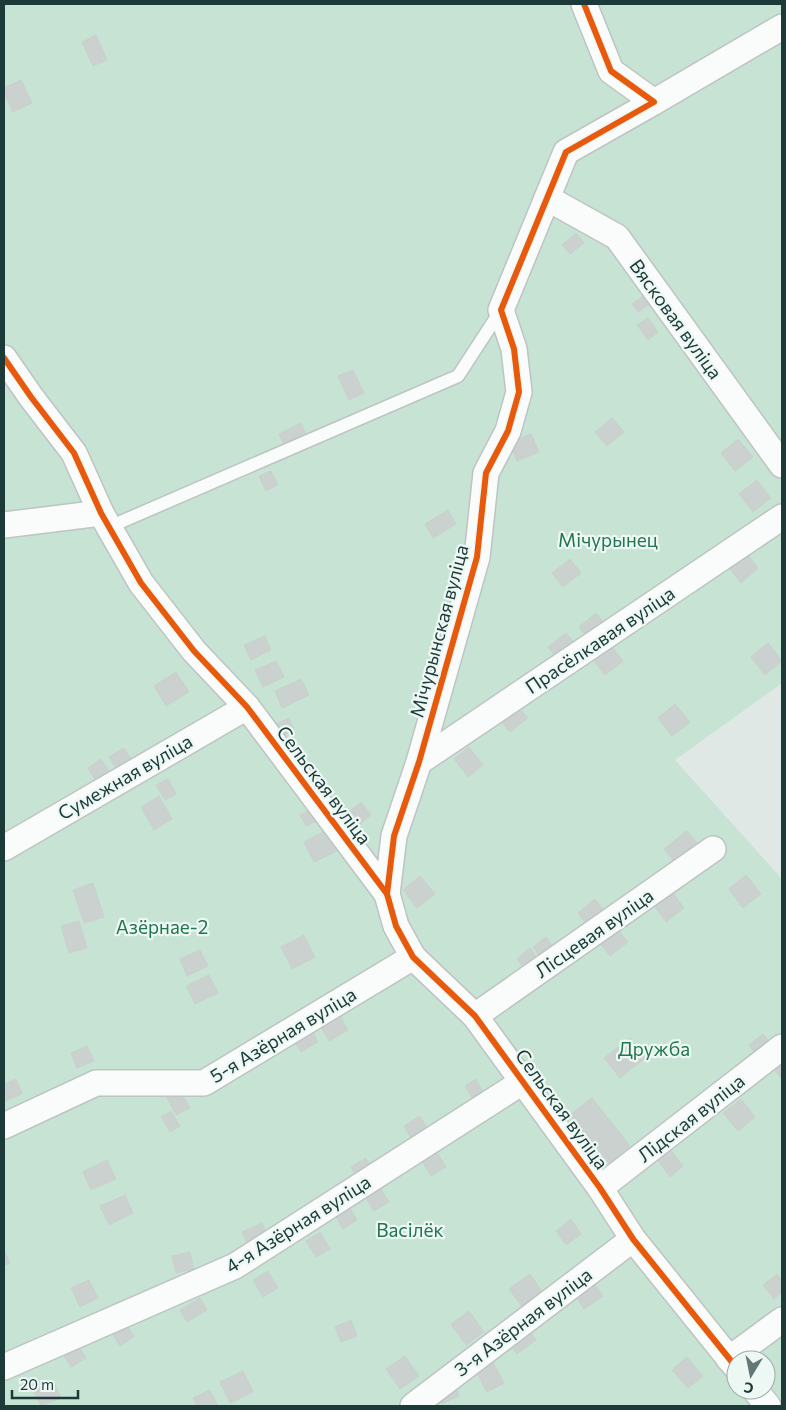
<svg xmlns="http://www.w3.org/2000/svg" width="786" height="1410" font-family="Commissioner,sans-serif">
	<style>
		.green { fill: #c7e3d4; fill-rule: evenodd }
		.building { fill: #cad1cf; stroke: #c8d1ce }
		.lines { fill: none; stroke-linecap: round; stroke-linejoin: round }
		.lane-casing { stroke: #bdc4c3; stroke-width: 15 }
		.street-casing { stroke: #bdc4c3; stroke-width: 28 }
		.lane { stroke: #fafcfb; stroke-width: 12 }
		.street { stroke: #fafcfb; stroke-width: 25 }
		.cycleway-casing { stroke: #edf7f4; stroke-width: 9 }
		.cycleway { stroke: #e8590c; stroke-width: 6 }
		.labels { text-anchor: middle; stroke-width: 4.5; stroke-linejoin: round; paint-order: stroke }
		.street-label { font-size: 19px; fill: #1c3b38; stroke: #edf7f4 }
		.park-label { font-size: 19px; fill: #227751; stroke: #edf7f4 }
	</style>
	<rect width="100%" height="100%" fill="#e0e8e6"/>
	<path class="green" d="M 4,4 L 782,4 L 782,683 L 675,760 L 782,879 L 782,1406 L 4,1406 ZM 736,1360 L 766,1360 L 766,1390 L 736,1390 Z"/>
	<g class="building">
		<path d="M 96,35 L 107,60 L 93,66 L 82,42 Z"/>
		<path d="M 21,80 L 32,103 L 13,112 L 4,93 L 4,88 Z"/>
		<path d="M 576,233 L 584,243 L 570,254 L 562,245 Z"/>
		<path d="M 645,295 L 651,303 L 638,312 L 632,304 Z"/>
		<path d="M 648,318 L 658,332 L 648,340 L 637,325 Z"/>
		<path d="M 353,370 L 364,393 L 349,400 L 338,376 Z"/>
		<path d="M 612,418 L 624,432 L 607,446 L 595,432 Z"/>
		<path d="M 301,423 L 307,437 L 286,448 L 279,434 Z"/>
		<path d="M 531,434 L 539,452 L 517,461 L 509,443 Z"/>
		<path d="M 738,439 L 753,457 L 735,471 L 721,453 Z"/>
		<path d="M 271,471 L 278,485 L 266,491 L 259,476 Z"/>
		<path d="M 757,480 L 771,498 L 753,512 L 739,494 Z"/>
		<path d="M 448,510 L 456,524 L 433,538 L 425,524 Z"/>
		<path d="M 744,550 L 758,568 L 741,583 L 726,564 Z"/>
		<path d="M 570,559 L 581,573 L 563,587 L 552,573 Z"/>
		<path d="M 596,613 L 607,626 L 589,640 L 579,627 Z"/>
		<path d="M 566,633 L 577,647 L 559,661 L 548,647 Z"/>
		<path d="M 265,636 L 271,650 L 251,660 L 244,645 Z"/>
		<path d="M 609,643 L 623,661 L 605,675 L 591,657 Z"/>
		<path d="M 768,643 L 782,661 L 765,675 L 751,657 Z"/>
		<path d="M 276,661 L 284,677 L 263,687 L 255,670 Z"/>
		<path d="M 176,672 L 189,692 L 166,706 L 154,686 Z"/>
		<path d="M 301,679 L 309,695 L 282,708 L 275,691 Z"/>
		<path d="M 675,704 L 690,722 L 672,736 L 658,718 Z"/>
		<path d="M 517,705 L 528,718 L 510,732 L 499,719 Z"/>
		<path d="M 289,718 L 294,730 L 281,736 L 276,724 Z"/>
		<path d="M 469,747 L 483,765 L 468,777 L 454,759 Z"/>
		<path d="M 124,748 L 134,764 L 119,773 L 109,757 Z"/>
		<path d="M 101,759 L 109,772 L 95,780 L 88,768 Z"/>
		<path d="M 168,779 L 176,794 L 165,800 L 156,785 Z"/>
		<path d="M 159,796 L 172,819 L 154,830 L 141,807 Z"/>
		<path d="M 361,802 L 371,815 L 354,829 L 343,816 Z"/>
		<path d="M 312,809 L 318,820 L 306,826 L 300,815 Z"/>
		<path d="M 327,830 L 337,851 L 314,862 L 304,842 Z"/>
		<path d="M 687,831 L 699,846 L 676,864 L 664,849 Z"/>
		<path d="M 746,875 L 761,894 L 743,908 L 729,889 Z"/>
		<path d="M 420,876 L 435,894 L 417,908 L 403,890 Z"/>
		<path d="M 93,883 L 104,917 L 84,923 L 73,890 Z"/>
		<path d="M 670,889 L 684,908 L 666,922 L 652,903 Z"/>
		<path d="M 595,899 L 610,918 L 592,932 L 578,913 Z"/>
		<path d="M 79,921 L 87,948 L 69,953 L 61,926 Z"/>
		<path d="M 613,924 L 628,942 L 610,956 L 596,938 Z"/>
		<path d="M 304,935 L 315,957 L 292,969 L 281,947 Z"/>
		<path d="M 546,937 L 557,952 L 544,962 L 533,947 Z"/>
		<path d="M 530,948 L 541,963 L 528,973 L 517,959 Z"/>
		<path d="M 200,950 L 208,966 L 187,976 L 180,959 Z"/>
		<path d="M 209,975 L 218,993 L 195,1004 L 186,986 Z"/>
		<path d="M 339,1014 L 348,1030 L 329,1041 L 320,1025 Z"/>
		<path d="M 310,1027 L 318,1042 L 301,1052 L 292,1037 Z"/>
		<path d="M 763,1034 L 775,1049 L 761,1060 L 749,1045 Z"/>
		<path d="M 630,1038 L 645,1058 L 620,1078 L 604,1058 Z"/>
		<path d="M 87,1046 L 94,1061 L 77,1068 L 71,1053 Z"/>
		<path d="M 782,1064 L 782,1079 L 775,1070 Z"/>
		<path d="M 16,1079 L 22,1094 L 5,1101 L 4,1097 L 4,1084 Z"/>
		<path d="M 476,1079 L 483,1092 L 472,1098 L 465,1086 Z"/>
		<path d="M 178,1087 L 190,1108 L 176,1115 L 165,1094 Z"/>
		<path d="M 592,1098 L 630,1146 L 609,1163 L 570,1115 Z"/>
		<path d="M 741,1099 L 755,1117 L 738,1131 L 723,1113 Z"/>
		<path d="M 171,1111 L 180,1126 L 170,1132 L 161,1117 Z"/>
		<path d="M 420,1116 L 431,1135 L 415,1145 L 404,1126 Z"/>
		<path d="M 669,1148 L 683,1166 L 670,1177 L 656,1158 Z"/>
		<path d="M 436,1151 L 446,1167 L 431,1176 L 421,1160 Z"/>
		<path d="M 366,1158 L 374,1172 L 358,1180 L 351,1167 Z"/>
		<path d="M 107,1160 L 116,1179 L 91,1190 L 83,1172 Z"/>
		<path d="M 379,1186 L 389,1202 L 374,1211 L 364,1195 Z"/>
		<path d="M 125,1195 L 133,1213 L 109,1225 L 100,1206 Z"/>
		<path d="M 347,1203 L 357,1220 L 343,1229 L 333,1212 Z"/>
		<path d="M 571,1219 L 581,1234 L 566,1245 L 556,1231 Z"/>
		<path d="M 262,1223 L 269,1239 L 249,1247 L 242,1232 Z"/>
		<path d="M 320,1232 L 330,1249 L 316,1257 L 306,1241 Z"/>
		<path d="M 4,1251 L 10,1263 L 4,1266 Z"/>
		<path d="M 190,1252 L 194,1269 L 176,1273 L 172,1256 Z"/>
		<path d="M 268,1271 L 278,1288 L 263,1297 L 253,1280 Z"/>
		<path d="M 530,1274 L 544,1295 L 524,1309 L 509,1289 Z"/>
		<path d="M 777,1274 L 782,1281 L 782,1292 L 774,1299 L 763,1285 Z"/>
		<path d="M 591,1279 L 603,1296 L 584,1309 L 573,1292 Z"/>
		<path d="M 89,1280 L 98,1298 L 80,1307 L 71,1288 Z"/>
		<path d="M 200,1298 L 207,1310 L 187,1322 L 180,1310 Z"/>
		<path d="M 469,1311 L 484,1332 L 466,1345 L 451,1324 Z"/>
		<path d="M 351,1320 L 357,1336 L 341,1342 L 335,1327 Z"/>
		<path d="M 124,1321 L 134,1337 L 120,1346 L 110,1330 Z"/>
		<path d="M 525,1325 L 536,1340 L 517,1354 L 506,1338 Z"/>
		<path d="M 76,1342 L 86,1358 L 71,1367 L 61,1351 Z"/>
		<path d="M 405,1356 L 419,1376 L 400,1389 L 386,1369 Z"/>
		<path d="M 687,1357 L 703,1376 L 688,1388 L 672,1370 Z"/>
		<path d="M 492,1360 L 504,1383 L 487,1392 L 475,1369 Z"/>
		<path d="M 243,1371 L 253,1392 L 230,1403 L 220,1382 Z"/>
		<path d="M 54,1383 L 61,1398 L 41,1406 L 34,1391 Z"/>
		<path d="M 455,1385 L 459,1396 L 442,1404 L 437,1394 Z"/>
		<path d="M 210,1390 L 218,1406 L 197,1406 L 193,1398 Z"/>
	</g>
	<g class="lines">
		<g class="lane-casing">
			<path id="lane" d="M 109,527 L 458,376 L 501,310"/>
		</g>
		<g class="street-casing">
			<g id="street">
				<path d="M 654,102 L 782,27"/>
				<path d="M 547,198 L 617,237 L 782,465"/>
				<path d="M 4,358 L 31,397 L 74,453 L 101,513 L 141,583 L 194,651 L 247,707 L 387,894 L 396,926 L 413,957 L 475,1016 L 600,1188 L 633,1239 L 736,1367"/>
				<path d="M 4,525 L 101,513"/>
				<path d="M 419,762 L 782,517"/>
				<path d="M 4,848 L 247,707"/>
				<path d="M 387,894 L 394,836 L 419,762 L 477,557 L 486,473 L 508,431 L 519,392 L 514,349 L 501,310 L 566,152 L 654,102 L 611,71 L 584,4"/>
				<path d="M 475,1016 L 713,849"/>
				<path d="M 4,1126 L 96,1083 L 204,1083 L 413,957"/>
				<path d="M 600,1188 L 782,1047"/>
				<path d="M 729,1359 L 782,1320"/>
				<path d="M 4,1367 L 235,1266 L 524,1081"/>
				<path d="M 755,1390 L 768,1406"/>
				<path d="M 413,1406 L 633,1239"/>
			</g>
		</g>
		<use href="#lane" class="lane"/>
		<use href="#street" class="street"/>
		<g class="cycleway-casing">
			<g id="cycleway">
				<path d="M 4,358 L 31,397 L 74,453 L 101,513 L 141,583 L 194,651 L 247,707 L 387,894 L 396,926 L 413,957 L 475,1016 L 600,1188 L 633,1239 L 736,1367"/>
				<path d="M 387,894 L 394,836 L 419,762 L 477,557 L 486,473 L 508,431 L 519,392 L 514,349 L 501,310 L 566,152 L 654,102 L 611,71 L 584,4"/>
			</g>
		</g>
		<use href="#cycleway" class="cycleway"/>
	</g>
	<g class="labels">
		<g class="street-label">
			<text transform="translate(676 319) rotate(54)" y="7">Вясковая вуліца</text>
			<text transform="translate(439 631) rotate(-75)" y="7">Мічурынская вуліца</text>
			<text transform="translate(600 640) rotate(-34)" y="7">Прасёлкавая вуліца</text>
			<text transform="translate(125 777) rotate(-30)" y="7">Сумежная вуліца</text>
			<text transform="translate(324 785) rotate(53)" y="7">Сельская вуліца</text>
			<text transform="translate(594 933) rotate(-35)" y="7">Лісцевая вуліца</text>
			<text transform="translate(283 1035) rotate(-31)" y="7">5-я Азёрная вуліца</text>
			<text transform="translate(562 1109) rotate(54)" y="7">Сельская вуліца</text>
			<text transform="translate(691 1118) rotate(-38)" y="7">Лідская вуліца</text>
			<text transform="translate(298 1224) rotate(-32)" y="7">4-я Азёрная вуліца</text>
			<text transform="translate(523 1322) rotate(-37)" y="7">3-я Азёрная вуліца</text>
		</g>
		<g class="park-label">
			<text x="608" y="547">Мічурынец</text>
			<text x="162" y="934">Азёрнае-2</text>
			<text x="654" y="1056">Дружба</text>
			<text x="410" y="1237">Васілёк</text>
		</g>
	</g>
	<rect width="786" height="1410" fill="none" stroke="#1c3b38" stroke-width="10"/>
	<g transform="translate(751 1375) rotate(190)"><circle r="24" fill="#edf7f4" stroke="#99aca9"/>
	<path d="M0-4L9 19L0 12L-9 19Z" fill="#617875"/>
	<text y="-8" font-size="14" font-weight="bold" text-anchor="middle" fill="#1c3b38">С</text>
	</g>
	<path d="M12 1390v8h66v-8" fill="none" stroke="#1c3b38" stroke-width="2.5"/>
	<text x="20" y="1390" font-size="15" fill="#1c3b38" stroke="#edf7f4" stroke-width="4" paint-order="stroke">20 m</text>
</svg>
